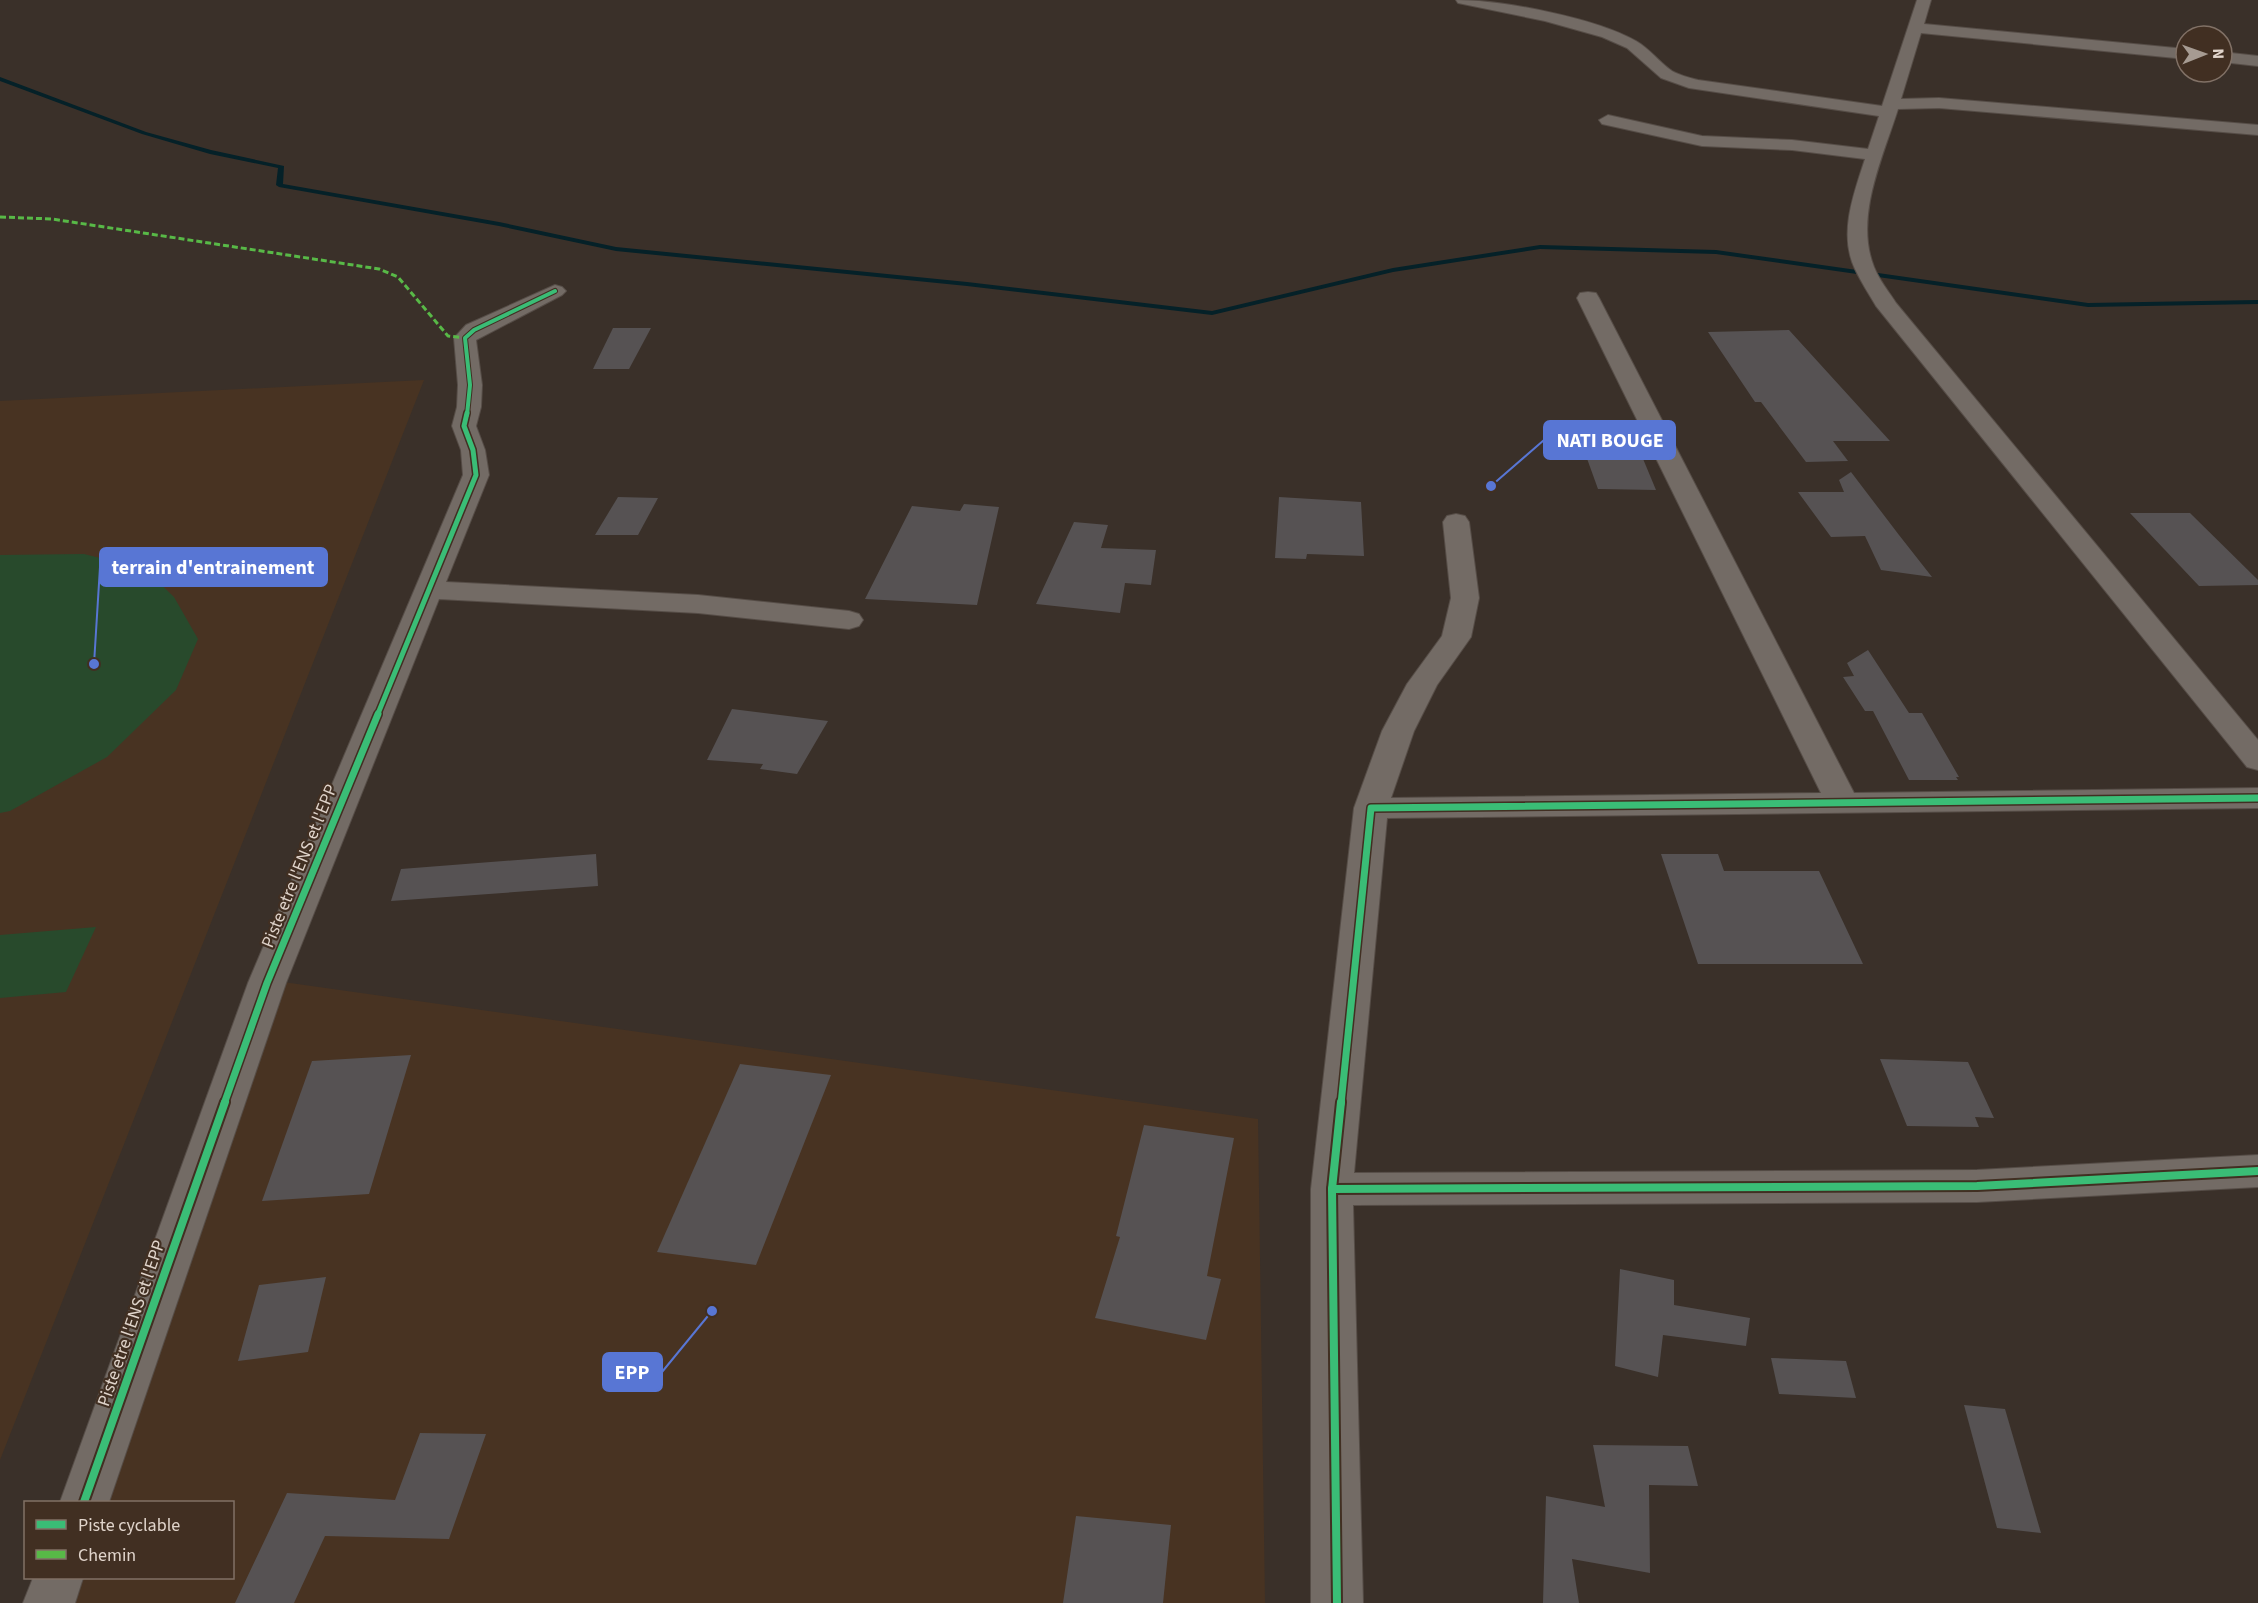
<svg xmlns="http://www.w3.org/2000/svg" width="2258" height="1603" font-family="'Source Sans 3',sans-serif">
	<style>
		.built { fill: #483322 }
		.green { fill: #284a2c }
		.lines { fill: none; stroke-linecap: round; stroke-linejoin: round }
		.stream { fill: #052128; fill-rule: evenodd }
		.building { fill: #565253 }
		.minor-casing { stroke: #564d47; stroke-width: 2 }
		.minor { fill: #736b65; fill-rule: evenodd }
		.quiet { stroke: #58b947; stroke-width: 3; stroke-dasharray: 6 3; stroke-linecap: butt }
		.cycleway-far3-casing { stroke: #412f22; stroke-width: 6 }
		.cycleway-far2-casing { stroke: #412f22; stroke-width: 8 }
		.cycleway-far1-casing { stroke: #412f22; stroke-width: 10 }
		.cycleway-casing { stroke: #412f22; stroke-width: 12 }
		.cycleway-far3 { stroke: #3abd76; stroke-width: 4 }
		.cycleway-far2 { stroke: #3abd76; stroke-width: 5 }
		.cycleway-far1 { stroke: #3abd76; stroke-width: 7 }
		.cycleway { stroke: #3abd76; stroke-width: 8 }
		.labels { text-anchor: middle; stroke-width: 4.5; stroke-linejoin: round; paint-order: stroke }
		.street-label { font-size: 18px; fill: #e0d4cb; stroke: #412f22 }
		.leader { fill: none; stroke: #5876d4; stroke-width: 2 }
		.callout-dot { fill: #5876d4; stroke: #412f22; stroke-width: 2 }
		.callout { fill: #5876d4; stroke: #5876d4; stroke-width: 2 }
		.callout-label { font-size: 20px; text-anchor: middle; font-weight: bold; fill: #fff }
	</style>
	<rect width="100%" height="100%" fill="#3a3029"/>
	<g class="built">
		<path d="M 424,380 L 0,1460 L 0,401 Z"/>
		<path d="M 276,981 L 1258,1119 L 1265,1603 L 61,1603 L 69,1578 L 232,1578 L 232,1502 L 95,1502 Z"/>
	</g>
	<g class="green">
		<path d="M 84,554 L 145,569 L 174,597 L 198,639 L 176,690 L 107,757 L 10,811 L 0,813 L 0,555 Z"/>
		<path d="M 96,927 L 66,992 L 0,998 L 0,935 Z"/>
	</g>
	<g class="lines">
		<path class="stream" d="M 0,77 L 146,132 L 211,150 L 284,166 L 283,184 L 499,222 L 616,247 L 967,282 L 1212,311 L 1393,268 L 1540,245 L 1716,250 L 2088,303 L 2258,300 L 2258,304 L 2088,307 L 1716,254 L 1540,249 L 1393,272 L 1212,315 L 967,286 L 616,251 L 499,226 L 279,187 L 276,185 L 278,168 L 210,154 L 142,134 L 0,81 Z"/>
	</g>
	<g class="building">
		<path d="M 613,328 L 651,328 L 629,369 L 593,369 Z"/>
		<path d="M 1789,330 L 1890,441 L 1833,441 L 1848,461 L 1806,462 L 1761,402 L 1755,402 L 1708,332 Z"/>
		<path d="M 1585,453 L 1641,454 L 1656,490 L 1598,489 Z"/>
		<path d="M 1851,472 L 1899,535 L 1932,577 L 1881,570 L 1865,536 L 1831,537 L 1798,492 L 1844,492 L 1839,480 Z"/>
		<path d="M 618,497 L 658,498 L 638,535 L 595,535 Z"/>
		<path d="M 1279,497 L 1361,502 L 1364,556 L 1307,554 L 1306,559 L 1275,558 Z"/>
		<path d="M 964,504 L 999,507 L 977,605 L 865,599 L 912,506 L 960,511 Z"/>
		<path d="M 2130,513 L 2190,513 L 2258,580 L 2258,585 L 2199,586 Z"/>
		<path d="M 1074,522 L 1108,525 L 1101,548 L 1156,550 L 1151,585 L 1125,583 L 1120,613 L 1036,604 Z"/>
		<path d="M 1868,650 L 1909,713 L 1922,713 L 1959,777 L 1956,777 L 1958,780 L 1909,780 L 1873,711 L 1865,711 L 1843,677 L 1854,676 L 1847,663 Z"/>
		<path d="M 732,709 L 828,721 L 797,774 L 760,769 L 763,764 L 707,760 Z"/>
		<path d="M 596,854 L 598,886 L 391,901 L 401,869 Z"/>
		<path d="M 1661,854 L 1718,854 L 1724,871 L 1819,871 L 1863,964 L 1698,964 Z"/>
		<path d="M 411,1055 L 369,1194 L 262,1201 L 312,1061 Z"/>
		<path d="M 1880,1059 L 1968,1062 L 1994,1118 L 1975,1117 L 1979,1127 L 1907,1126 Z"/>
		<path d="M 740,1064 L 831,1075 L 756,1265 L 657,1252 Z"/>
		<path d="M 1144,1125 L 1234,1138 L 1207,1276 L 1221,1279 L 1206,1340 L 1095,1318 L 1120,1237 L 1116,1236 Z"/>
		<path d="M 1620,1269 L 1674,1280 L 1674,1305 L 1750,1318 L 1746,1346 L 1663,1335 L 1658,1377 L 1615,1366 Z"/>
		<path d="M 326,1277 L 308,1352 L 238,1361 L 259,1285 Z"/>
		<path d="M 1771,1358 L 1846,1361 L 1856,1398 L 1779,1394 Z"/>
		<path d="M 1964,1405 L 2005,1409 L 2041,1533 L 1997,1528 Z"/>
		<path d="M 420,1433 L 486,1434 L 449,1539 L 325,1536 L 294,1603 L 235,1603 L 287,1493 L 395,1500 Z"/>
		<path d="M 1593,1445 L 1688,1446 L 1698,1486 L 1649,1485 L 1650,1573 L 1572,1559 L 1579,1603 L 1543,1603 L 1546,1496 L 1605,1507 Z"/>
		<path d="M 1076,1516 L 1171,1525 L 1163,1603 L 1063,1603 Z"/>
	</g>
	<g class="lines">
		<g class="minor-casing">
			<g id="minor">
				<path d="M 1456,0 C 1503,0 1595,18 1636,41 C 1649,48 1659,62 1672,71 C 1679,75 1690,78 1698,80 L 1882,106 L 1917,0 L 1931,0 L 1924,24 L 2186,49 L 2186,59 L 1921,33 L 1901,99 L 1939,98 L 2258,125 L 2258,135 L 1939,108 L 1898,109 C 1883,157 1854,217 1874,267 C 1879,280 1889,292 1896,303 L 2258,740 L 2258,770 L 2247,767 L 1876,306 C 1869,294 1861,282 1855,269 C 1838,234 1854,193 1865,159 L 1792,150 L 1702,146 L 1602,124 L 1599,120 L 1608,115 L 1702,136 L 1792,140 L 1868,149 L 1879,116 L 1689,88 L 1661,78 L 1627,48 L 1602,37 L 1545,21 L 1458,3 Z"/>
				<path d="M 2222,52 L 2258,56 L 2258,66 L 2222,62 Z"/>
				<path d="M 555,285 L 562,287 L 566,291 L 562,295 L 476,340 L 482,385 L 481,407 L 476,426 L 485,450 L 489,475 L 446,582 L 698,595 L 849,611 L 859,614 L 863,620 L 859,626 L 849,629 L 698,613 L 439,599 L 286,983 L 109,1502 L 60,1502 L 248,983 L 463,475 L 461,450 L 452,426 L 457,407 L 458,385 L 454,338 L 466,325 Z"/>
				<path d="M 1588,292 L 1596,293 L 1599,298 L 1854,793 L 2258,788 L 2258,808 L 1387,818 L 1354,1173 L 1977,1170 L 2258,1155 L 2258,1187 L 1977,1202 L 1353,1205 L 1363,1603 L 1311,1603 L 1311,1189 L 1354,808 L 1382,731 L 1407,684 L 1442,636 L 1451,598 L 1443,522 L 1447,516 L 1456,514 L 1465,516 L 1469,522 L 1479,598 L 1471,637 L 1437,685 L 1414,731 L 1391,798 L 1821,793 L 1577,298 L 1580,293 Z"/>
				<path d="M 33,1578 L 83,1578 L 75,1603 L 23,1603 Z"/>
			</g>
		</g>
		<use href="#minor" class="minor"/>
		<path class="quiet" d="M 0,217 L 52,219 L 379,269 L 398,277 L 448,336 L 465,338"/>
		<g class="cycleway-far3-casing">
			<path id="cycleway-far3" d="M 467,415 L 470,385 L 465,338 L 474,330 L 555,291"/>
		</g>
		<g class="cycleway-far2-casing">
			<path id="cycleway-far2" d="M 377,716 L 476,475 L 473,450 L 464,426 L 467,413"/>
		</g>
		<g class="cycleway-far1-casing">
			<g id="cycleway-far1">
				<path d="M 224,1104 L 267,983 L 378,714"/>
				<path d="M 1341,1104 L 1371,808 L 2258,798"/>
			</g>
		</g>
		<g class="cycleway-casing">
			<g id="cycleway">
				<path d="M 1332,1189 L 1977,1186 L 2258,1171"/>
				<path d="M 84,1502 L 225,1102"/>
				<path d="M 1337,1603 L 1332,1189 L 1341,1102"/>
			</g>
		</g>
		<use href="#cycleway-far3" class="cycleway-far3"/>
		<use href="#cycleway-far2" class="cycleway-far2"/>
		<use href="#cycleway-far1" class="cycleway-far1"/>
		<use href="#cycleway" class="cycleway"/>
	</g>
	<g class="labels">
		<g class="street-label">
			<text transform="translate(299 866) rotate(-68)" y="6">Piste etre l'ENS et l'EPP</text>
			<text transform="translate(131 1323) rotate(-71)" y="6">Piste etre l'ENS et l'EPP</text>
		</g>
	</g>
	<path class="leader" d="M1491 486L1544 440M94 664L100 567M712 1311L662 1372"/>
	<g class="callout-dot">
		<circle cx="1491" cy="486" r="6"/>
		<circle cx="94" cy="664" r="6"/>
		<circle cx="712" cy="1311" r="6"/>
	</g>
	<g class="callout">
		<rect x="1544" y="421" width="131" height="38" rx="6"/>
		<rect x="100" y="548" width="227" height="38" rx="6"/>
		<rect x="603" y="1353" width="59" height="38" rx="6"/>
	</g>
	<g class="callout-label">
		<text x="1610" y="447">NATI BOUGE</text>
		<text x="213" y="574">terrain d'entrainement</text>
		<text x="632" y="1379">EPP</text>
	</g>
	<rect x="24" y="1501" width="210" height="78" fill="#412f22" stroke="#817166" stroke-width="1.5"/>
	<rect x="36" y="1520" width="30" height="9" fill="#3abd76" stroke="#817166" stroke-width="1.5"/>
	<text x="78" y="1531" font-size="18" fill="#e0d4cb">Piste cyclable</text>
	<rect x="36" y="1550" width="30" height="9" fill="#58b947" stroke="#817166" stroke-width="1.5"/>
	<text x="78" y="1561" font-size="18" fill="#e0d4cb">Chemin</text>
	<g transform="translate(2204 54) rotate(89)"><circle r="28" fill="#412f22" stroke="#817166" stroke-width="1.5"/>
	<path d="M0-4.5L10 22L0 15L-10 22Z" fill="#a69b92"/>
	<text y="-9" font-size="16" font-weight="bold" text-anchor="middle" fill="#e0d4cb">N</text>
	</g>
</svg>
